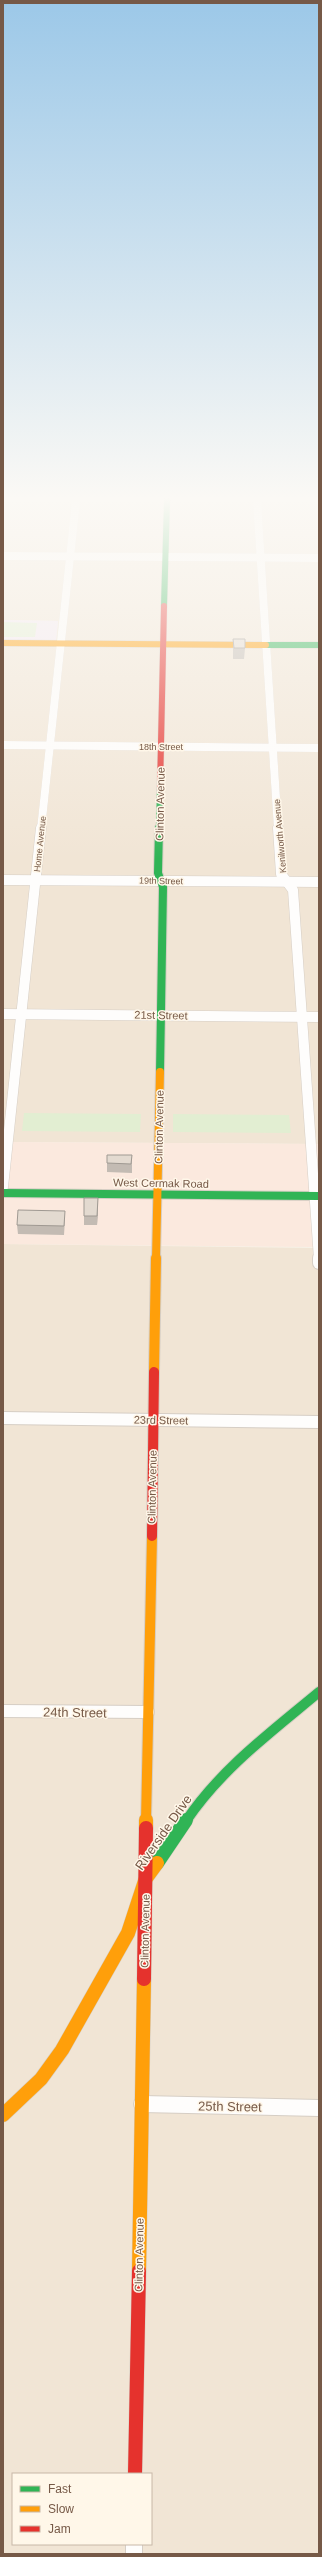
<svg xmlns="http://www.w3.org/2000/svg" width="322" height="2557" font-family="Arial,sans-serif">
	<style>
		.residential { fill: #f1e5d5; fill-rule: evenodd }
		.commercial { fill: #fbe9de }
		.education { fill: #f3e8f1 }
		.green { fill: #e2eed2 }
		.lines { fill: none; stroke-linecap: round; stroke-linejoin: round }
		.street-far3-casing { stroke: #d6cec5; stroke-width: 8 }
		.street-far2-casing { stroke: #d6cec5; stroke-width: 11 }
		.street-far1-casing { stroke: #d6cec5; stroke-width: 14 }
		.street-casing { stroke: #d6cec5; stroke-width: 18 }
		.fast-far3-casing { stroke: #d6cec4; stroke-width: 7 }
		.fast-far2-casing { stroke: #d6cec4; stroke-width: 10 }
		.fast-far1-casing { stroke: #d6cec4; stroke-width: 12 }
		.fast-casing { stroke: #d6cec4; stroke-width: 15 }
		.slow-far3-casing { stroke: #d6cec4; stroke-width: 7 }
		.slow-far2-casing { stroke: #d6cec4; stroke-width: 10 }
		.slow-far1-casing { stroke: #d6cec4; stroke-width: 12 }
		.slow-casing { stroke: #d6cec4; stroke-width: 15 }
		.jam-far2-casing { stroke: #d6cec4; stroke-width: 7 }
		.jam-far1-casing { stroke: #d6cec4; stroke-width: 12 }
		.jam-casing { stroke: #d6cec4; stroke-width: 15 }
		.street-far3 { stroke: #fefdfc; stroke-width: 8 }
		.street-far2 { stroke: #fefdfc; stroke-width: 10 }
		.street-far1 { stroke: #fefdfc; stroke-width: 12 }
		.street { stroke: #fefdfc; stroke-width: 16 }
		.fast-far3 { stroke: #30b455; stroke-width: 6 }
		.fast-far2 { stroke: #30b455; stroke-width: 8 }
		.fast-far1 { stroke: #30b455; stroke-width: 10 }
		.fast { stroke: #30b455; stroke-width: 14 }
		.slow-far3 { stroke: #ff9f0a; stroke-width: 6 }
		.slow-far2 { stroke: #ff9f0a; stroke-width: 8 }
		.slow-far1 { stroke: #ff9f0a; stroke-width: 10 }
		.slow { stroke: #ff9f0a; stroke-width: 14 }
		.jam-far2 { stroke: #e5322d; stroke-width: 6 }
		.jam-far1 { stroke: #e5322d; stroke-width: 10 }
		.jam { stroke: #e5322d; stroke-width: 14 }
		.wall { fill: #c3bbb3 }
		.shaded-wall { fill: #9f9992 }
		.building { fill: #e3dad0; stroke: #9f9992 }
		.labels { text-anchor: middle; stroke-width: 3; stroke-linejoin: round; paint-order: stroke }
		.far-street-label { font-size: 9px; fill: #765947; stroke: #fff7e9 }
		.street-label { font-size: 11px; fill: #765947; stroke: #fff7e9 }
		.near-street-label { font-size: 13px; fill: #765947; stroke: #fff7e9 }
	</style>
	<rect width="100%" height="100%" fill="#f7f2e8"/>
	<g class="residential">
		<path d="M 3,501 L 319,501 L 319,644 L 56,640 L 58,621 L 3,620 Z"/>
		<path d="M 3,644 L 319,646 L 319,881 L 3,878 Z"/>
		<path d="M 3,880 L 319,883 L 319,1144 L 9,1142 L 10,1131 L 3,1131 Z"/>
		<path d="M 3,1244 L 317,1248 L 319,1283 L 319,1421 L 3,1416 Z"/>
		<path d="M 3,1420 L 319,1424 L 319,2554 L 3,2554 ZM 13,2474 L 151,2474 L 151,2544 L 13,2544 Z"/>
	</g>
	<path class="commercial" d="M 9,1142 L 319,1144 L 319,1247 L 3,1244 L 3,1201 Z"/>
	<path class="education" d="M 3,620 L 58,621 L 56,640 L 3,640 Z"/>
	<g class="green">
		<path d="M 3,622 L 37,623 L 35,637 L 3,637 Z"/>
		<path d="M 24,1113 L 141,1114 L 140,1132 L 22,1131 Z"/>
		<path d="M 173,1114 L 289,1115 L 291,1133 L 173,1132 Z"/>
	</g>
	<g class="lines">
		<g class="street-far3-casing">
			<g id="street-far3">
				<path d="M 257,501 L 278,829"/>
				<path d="M 3,556 L 319,558"/>
				<path d="M 3,745 L 319,748"/>
				<path d="M 41,829 L 76,501"/>
			</g>
		</g>
		<g class="street-far2-casing">
			<g id="street-far2">
				<path d="M 278,828 L 281,874 L 293,890 L 319,1259"/>
				<path d="M 3,880 L 319,882"/>
				<path d="M 3,1014 L 319,1017"/>
				<path d="M 3,1187 L 41,828"/>
			</g>
		</g>
		<g class="street-far1-casing">
			<g id="street-far1">
				<path d="M 319,1258 L 319,1263"/>
				<path d="M 3,1418 L 319,1422"/>
				<path d="M 3,1711 L 148,1712"/>
			</g>
		</g>
		<g class="street-casing">
			<g id="street">
				<path d="M 142,2104 L 319,2108"/>
				<path d="M 134,2544 L 134,2554"/>
			</g>
		</g>
		<g class="fast-far3-casing">
			<g id="fast-far3">
				<path d="M 164,606 L 167,501"/>
				<path d="M 266,645 L 319,645"/>
				<path d="M 159,829 L 160,789"/>
			</g>
		</g>
		<g class="fast-far2-casing">
			<g id="fast-far2">
				<path d="M 159,828 L 158,873 L 163,887 L 160,1072"/>
				<path d="M 3,1193 L 319,1196"/>
			</g>
		</g>
		<g class="fast-far1-casing">
			<path id="fast-far1" d="M 186,1821 C 221,1769 271,1732 319,1692"/>
		</g>
		<g class="fast-casing">
			<path id="fast" d="M 157,1863 L 186,1820"/>
		</g>
		<g class="slow-far3-casing">
			<path id="slow-far3" d="M 3,643 L 266,645"/>
		</g>
		<g class="slow-far2-casing">
			<path id="slow-far2" d="M 156,1259 L 160,1072"/>
		</g>
		<g class="slow-far1-casing">
			<g id="slow-far1">
				<path d="M 154,1372 L 156,1258"/>
				<path d="M 146,1821 L 152,1536"/>
			</g>
		</g>
		<g class="slow-casing">
			<g id="slow">
				<path d="M 146,1828 L 146,1820"/>
				<path d="M 3,2115 L 41,2079 L 62,2050 L 128,1933 L 146,1878 L 157,1863"/>
				<path d="M 139,2271 L 144,1979"/>
			</g>
		</g>
		<g class="jam-far2-casing">
			<path id="jam-far2" d="M 160,789 L 164,606"/>
		</g>
		<g class="jam-far1-casing">
			<path id="jam-far1" d="M 152,1536 L 154,1372"/>
		</g>
		<g class="jam-casing">
			<g id="jam">
				<path d="M 144,1979 L 146,1828"/>
				<path d="M 135,2474 L 139,2271"/>
			</g>
		</g>
		<use href="#street-far3" class="street-far3"/>
		<use href="#street-far2" class="street-far2"/>
		<use href="#street-far1" class="street-far1"/>
		<use href="#street" class="street"/>
		<use href="#fast-far3" class="fast-far3"/>
		<use href="#fast-far2" class="fast-far2"/>
		<use href="#fast-far1" class="fast-far1"/>
		<use href="#fast" class="fast"/>
		<use href="#slow-far3" class="slow-far3"/>
		<use href="#slow-far2" class="slow-far2"/>
		<use href="#slow-far1" class="slow-far1"/>
		<use href="#slow" class="slow"/>
		<use href="#jam-far2" class="jam-far2"/>
		<use href="#jam-far1" class="jam-far1"/>
		<use href="#jam" class="jam"/>
	</g>
	<g class="wall">
		<path d="M 233,639 L 245,648 L 244,659 L 233,659 Z"/>
		<path d="M 132,1155 L 132,1173 L 107,1172 L 107,1163 Z"/>
		<path d="M 98,1198 L 97,1225 L 84,1225 L 84,1216 Z"/>
		<path d="M 65,1219 L 64,1235 L 18,1234 L 17,1225 Z"/>
	</g>
	<path class="shaded-wall" d="M 98,1198 L 98,1207 L 97,1225 L 97,1216 Z"/>
	<g class="building">
		<path d="M 233,639 L 245,639 L 245,648 L 234,648 Z"/>
		<path d="M 107,1155 L 132,1155 L 131,1164 L 107,1163 Z"/>
		<path d="M 84,1198 L 98,1198 L 97,1216 L 84,1216 Z"/>
		<path d="M 18,1210 L 65,1211 L 64,1226 L 17,1225 Z"/>
	</g>
	<linearGradient id="sky" x2="0" y2="1"><stop stop-color="#9cc8e8"/><stop offset="0.58" stop-color="#fbf9f5"/><stop offset="1" stop-color="#fbf9f5" stop-opacity="0"/></linearGradient>
	<rect width="322" height="859" fill="url(#sky)"/>
	<g class="labels">
		<g class="far-street-label">
			<text x="161" y="750">18th Street</text>
			<text transform="translate(280 836) rotate(-95)" y="3">Kenilworth Avenue</text>
			<text transform="translate(40 844) rotate(-84)" y="3">Home Avenue</text>
			<text transform="translate(161 881) rotate(1)" y="3">19th Street</text>
		</g>
		<g class="street-label">
			<text transform="translate(160 804) rotate(-89)" y="4">Clinton Avenue</text>
			<text transform="translate(161 1015) rotate(1)" y="4">21st Street</text>
			<text transform="translate(159 1127) rotate(-89)" y="4">Clinton Avenue</text>
			<text transform="translate(161 1183) rotate(1)" y="4">West Cermak Road</text>
			<text transform="translate(161 1420) rotate(1)" y="4">23rd Street</text>
			<text transform="translate(152 1487) rotate(-89)" y="4">Clinton Avenue</text>
			<text transform="translate(145 1931) rotate(-89)" y="4">Clinton Avenue</text>
			<text transform="translate(139 2255) rotate(-89)" y="4">Clinton Avenue</text>
		</g>
		<g class="near-street-label">
			<text transform="translate(75 1712) rotate(1)" y="5">24th Street</text>
			<text transform="translate(163 1832) rotate(-55)" y="5">Riverside Drive</text>
			<text transform="translate(230 2106) rotate(1)" y="5">25th Street</text>
		</g>
	</g>
	<rect width="322" height="2557" fill="none" stroke="#765947" stroke-width="8"/>
	<rect x="12" y="2473" width="140" height="72" fill="#fff7e9" stroke="#c8b8a8"/>
	<rect x="20" y="2486" width="20" height="6" fill="#30b455" stroke="#c8b8a8"/>
	<text x="48" y="2493" font-size="12" fill="#765947">Fast</text>
	<rect x="20" y="2506" width="20" height="6" fill="#ff9f0a" stroke="#c8b8a8"/>
	<text x="48" y="2513" font-size="12" fill="#765947">Slow</text>
	<rect x="20" y="2526" width="20" height="6" fill="#e5322d" stroke="#c8b8a8"/>
	<text x="48" y="2533" font-size="12" fill="#765947">Jam</text>
</svg>
